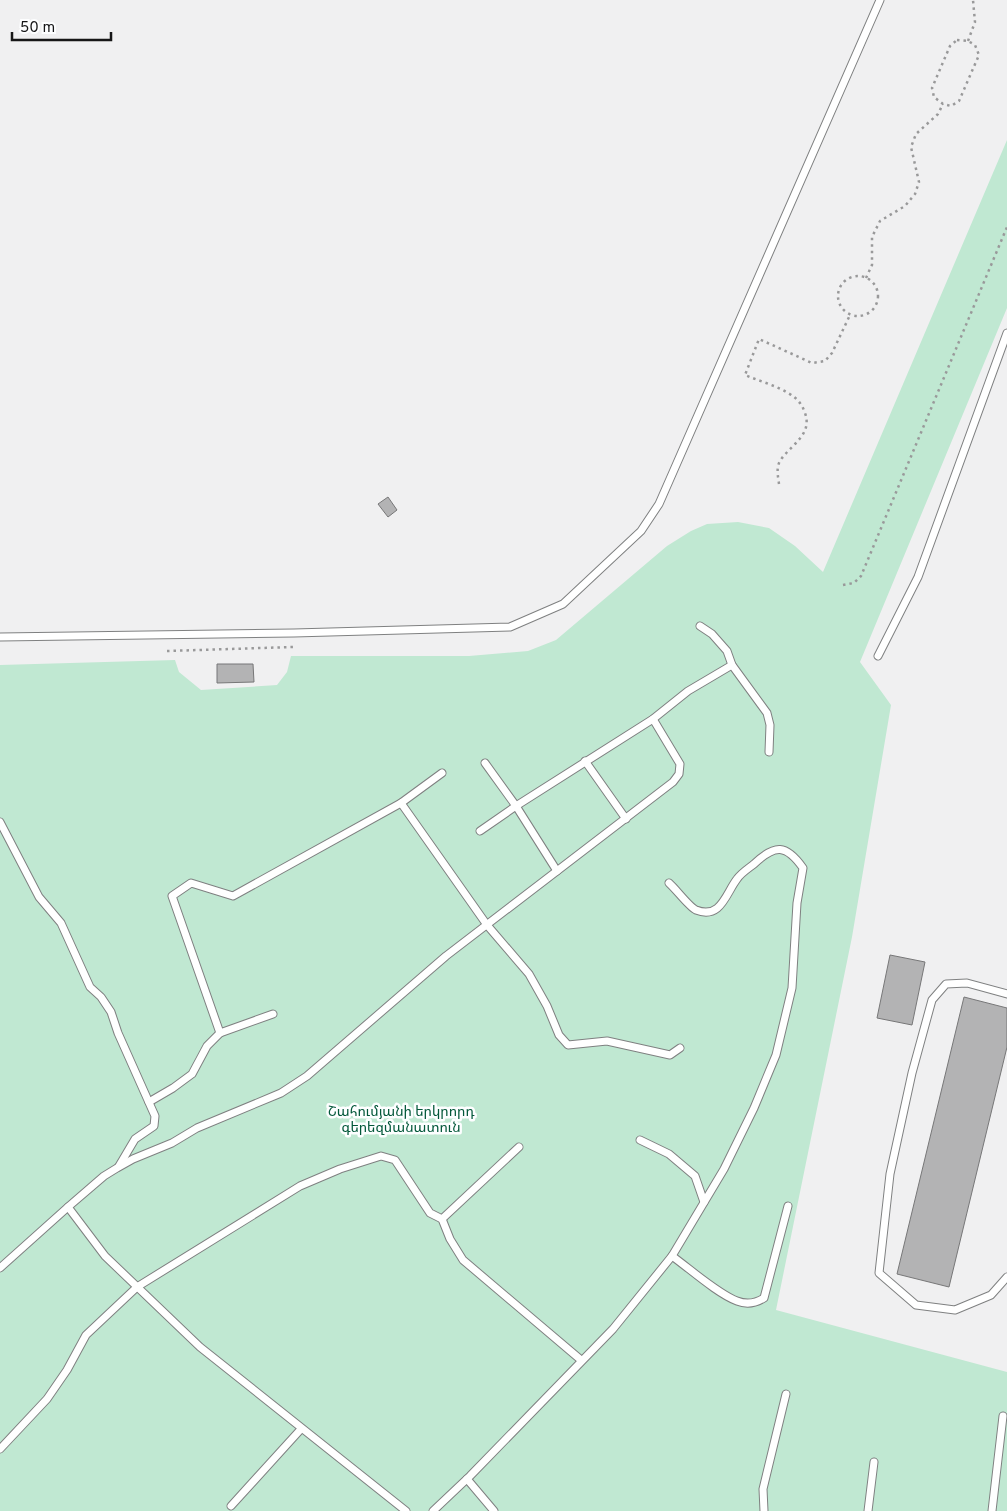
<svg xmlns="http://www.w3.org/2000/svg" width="1007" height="1511" font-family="Overpass,'Noto Sans Armenian',sans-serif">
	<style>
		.green { fill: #c0e8d2 }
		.building { fill: #b3b3b4; stroke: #777778 }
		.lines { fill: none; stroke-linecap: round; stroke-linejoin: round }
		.lane-casing { stroke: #7f8081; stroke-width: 9 }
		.path { stroke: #99999a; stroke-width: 2.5; stroke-dasharray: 2.5 4; stroke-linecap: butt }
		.lane { stroke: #fff; stroke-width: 7 }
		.labels { text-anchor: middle; stroke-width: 5; stroke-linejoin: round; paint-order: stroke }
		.park-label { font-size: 14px; fill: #025739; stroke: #fdfeff }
	</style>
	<rect width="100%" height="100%" fill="#f0f0f1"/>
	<path class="green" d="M 1007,140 L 1007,308 L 860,662 L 891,705 L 852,937 L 776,1310 L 1007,1372 L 1007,1511 L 0,1511 L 0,665 L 175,660 L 179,672 L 201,690 L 277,685 L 287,672 L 291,656 L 469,656 L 528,651 L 556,640 L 667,546 L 691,531 L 707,524 L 738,522 L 769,528 L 795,546 L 823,572 Z"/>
	<g class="building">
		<path d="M 388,497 L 397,510 L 388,517 L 378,504 Z"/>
		<path d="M 217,664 L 253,664 L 254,682 L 217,683 Z"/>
		<path d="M 890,955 L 925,962 L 912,1025 L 877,1018 Z"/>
		<path d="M 964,997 L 1007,1008 L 1007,1047 L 949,1287 L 897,1274 Z"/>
	</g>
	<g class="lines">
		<g class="lane-casing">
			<g id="lane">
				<path d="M 700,626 L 712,634 L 727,651 L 732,665 L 767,713 L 770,725 L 769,752"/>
				<path d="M 0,637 L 294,633 L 510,627 L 563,604 L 641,531 L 659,504 L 880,0"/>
				<path d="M 878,656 L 918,577 L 1007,333"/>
				<path d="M 585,761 L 626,819"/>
				<path d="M 485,763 L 516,806 L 557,871"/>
				<path d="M 401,803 L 487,925 L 529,974 L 547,1006 L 559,1035 L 568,1045 L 607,1041 L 670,1055 L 680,1048"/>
				<path d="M 0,822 L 39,897 L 61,923 L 90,987 L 101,997 L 111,1012 L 118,1033 L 155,1116 L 154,1126 L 135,1139 L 119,1166"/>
				<path d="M 480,831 L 516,806 L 653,719 L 688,691 L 732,665"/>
				<path d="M 1007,994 L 967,983 L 946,984 L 932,1000 L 912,1073 L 890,1174 L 879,1273 L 916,1305 L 955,1310 L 991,1295 L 1007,1277"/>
				<path d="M 220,1033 L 172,896 L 191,883 L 233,896 L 401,803 L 442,773"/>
				<path d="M 149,1102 L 173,1088 L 192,1074 L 207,1046 L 220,1033 L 273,1014"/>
				<path d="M 640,1140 L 669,1154 L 695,1176 L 704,1202"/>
				<path d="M 68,1207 L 105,1256 L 200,1347 L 406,1511"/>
				<path d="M 442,1219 L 519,1147"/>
				<path d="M 672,1256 C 690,1269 718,1294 737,1301 C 747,1305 756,1303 764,1298 L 788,1206"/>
				<path d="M 0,1268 L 68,1207 L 104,1176 L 117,1168 L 133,1159 L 172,1143 L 197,1128 L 281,1093 L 307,1076 L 446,956 L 673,782 L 679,774 L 680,764 L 653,719"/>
				<path d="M 0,1449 L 47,1399 L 67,1370 L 86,1335 L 137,1287 L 300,1186 L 340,1169 L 381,1156 L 395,1160 L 430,1213 L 442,1219 L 450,1239 L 463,1260 L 581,1360"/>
				<path d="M 467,1479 L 494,1511"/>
				<path d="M 231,1506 L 301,1429"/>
				<path d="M 433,1511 L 470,1476 L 613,1329 L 672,1256 L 724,1169 L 754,1108 L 776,1055 L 792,988 L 797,903 L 803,868 C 786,844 775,844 754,864 C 749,868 741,873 737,879 C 726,893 721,920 696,910 C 689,907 676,889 669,883"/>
				<path d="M 764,1511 L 763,1489 L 786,1394"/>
				<path d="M 868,1511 L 874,1462"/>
				<path d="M 992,1511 L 1003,1416"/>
			</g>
		</g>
		<g class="path">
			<path d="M 957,40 L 968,41 L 975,45 L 979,55 L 959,101 L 951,106 L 943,104 L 934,97 L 932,88 L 950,46 Z"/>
			<path d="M 968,41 L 975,22 L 973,0"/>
			<circle cx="858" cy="296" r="20"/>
			<path d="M 866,278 L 872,265 L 872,237 L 880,221 L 905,206 L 915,194 L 919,182 L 911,147 L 916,134 L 938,114 L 943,104"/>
			<path d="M 779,484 C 778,476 776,468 780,461 C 790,445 813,435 805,413 C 802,404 797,398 788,393 C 775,385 759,381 745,375 L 759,339 L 812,363 L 825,361 L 832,353 L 850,315"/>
			<path d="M 843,585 L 854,583 L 861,576 L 1007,227"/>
			<path d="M 167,651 L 293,647"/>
		</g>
		<use href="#lane" class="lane"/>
	</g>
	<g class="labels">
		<g class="park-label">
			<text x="401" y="1116">Շահումյանի երկրորդ<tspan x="401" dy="16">գերեզմանատուն</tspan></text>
		</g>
	</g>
	<path d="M12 32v8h99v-8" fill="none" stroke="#161617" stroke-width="2.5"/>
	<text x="20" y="32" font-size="15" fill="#161617" stroke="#fdfeff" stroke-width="4" paint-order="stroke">50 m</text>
</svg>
